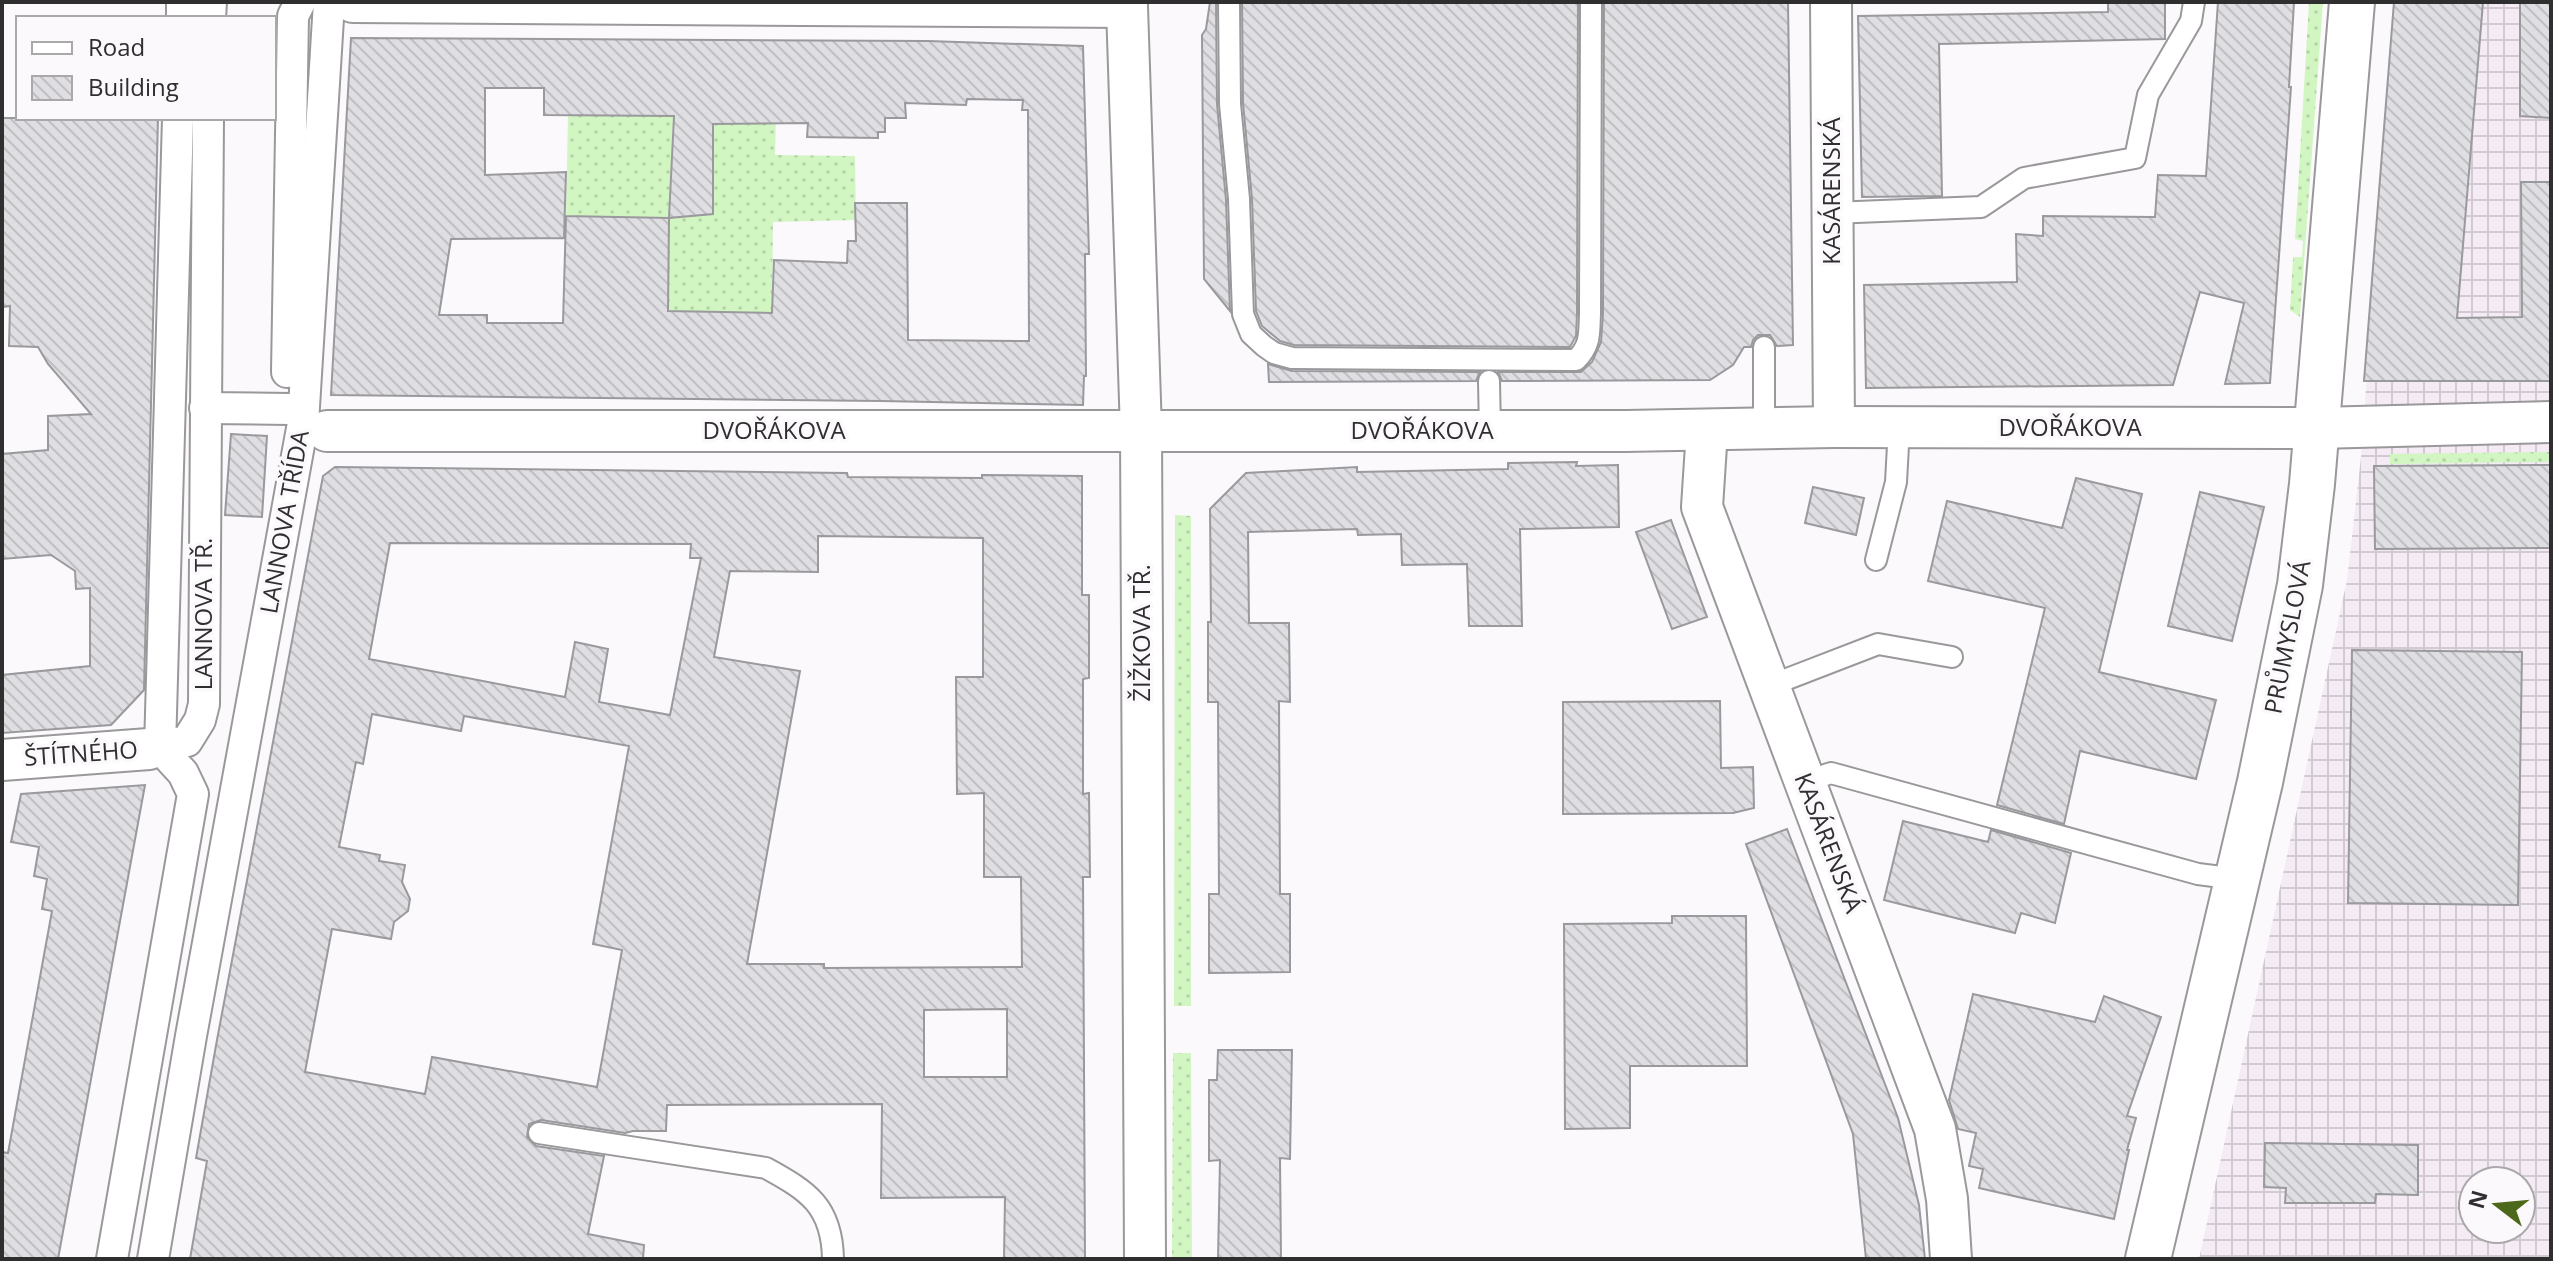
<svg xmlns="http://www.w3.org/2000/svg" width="2553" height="1261" font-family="'Open Sans',sans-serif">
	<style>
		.industrial { fill: url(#industrial-grid); fill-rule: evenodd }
		.grass { fill: url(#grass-dots) }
		.building { fill: url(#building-back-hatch); stroke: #9a999d; stroke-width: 2; fill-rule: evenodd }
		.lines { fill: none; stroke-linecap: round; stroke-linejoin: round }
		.service-casing { stroke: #9a989a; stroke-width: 24 }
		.pedestrian-casing { stroke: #9a989a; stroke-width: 34 }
		.minor-casing { stroke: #9a989a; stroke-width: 44 }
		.tertiary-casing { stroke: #9a989a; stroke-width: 48 }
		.service { stroke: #fff; stroke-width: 20 }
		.pedestrian { stroke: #fff; stroke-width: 30 }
		.minor { stroke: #fff; stroke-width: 40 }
		.tertiary { stroke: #fff; stroke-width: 44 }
		.labels { text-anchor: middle; stroke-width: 7; stroke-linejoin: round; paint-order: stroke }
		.street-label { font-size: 24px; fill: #302f30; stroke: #fcf9fc }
	</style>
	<defs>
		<pattern id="industrial-grid" width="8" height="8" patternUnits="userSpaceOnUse" patternTransform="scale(2)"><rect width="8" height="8" fill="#f4ebf4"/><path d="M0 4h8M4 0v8" fill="none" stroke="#d2cad2"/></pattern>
		<pattern id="grass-dots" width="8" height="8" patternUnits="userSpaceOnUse" patternTransform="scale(2)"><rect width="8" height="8" fill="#d2f6c2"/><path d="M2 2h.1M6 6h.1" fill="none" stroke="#b5d3a7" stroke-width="1.8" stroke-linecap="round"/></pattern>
		<pattern id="building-back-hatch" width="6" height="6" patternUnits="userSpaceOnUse" patternTransform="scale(2)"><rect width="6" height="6" fill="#dfdee2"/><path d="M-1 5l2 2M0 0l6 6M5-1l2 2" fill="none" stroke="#c0bfc2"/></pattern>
	</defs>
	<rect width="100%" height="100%" fill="#fcf9fc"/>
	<path class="industrial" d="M 2394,2 L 2551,2 L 2551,1259 L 2199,1259 L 2347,580 L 2361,457 ZM 2473,1181 L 2521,1181 L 2521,1229 L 2473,1229 Z"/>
	<g class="grass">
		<path d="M 2309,2 L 2323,2 L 2300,317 L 2290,310 L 2293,257 L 2302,257 L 2303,241 L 2295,239 Z"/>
		<path d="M 568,114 L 673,116 L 670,218 L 713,214 L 713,125 L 776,120 L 775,155 L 855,156 L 856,220 L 773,222 L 772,315 L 710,312 L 668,324 L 669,218 L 566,216 Z"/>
		<path d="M 2551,452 L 2551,462 L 2390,464 L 2390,454 Z"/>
		<path d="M 1175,515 L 1191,516 L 1191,1006 L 1174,1006 Z"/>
		<path d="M 1173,1053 L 1191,1053 L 1192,1259 L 1172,1259 Z"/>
	</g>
	<g class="building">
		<path d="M 1210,2 L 1216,2 L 1217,104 L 1226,200 L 1230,311 L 1204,279 L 1202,35 L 1206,29 Z"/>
		<path d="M 1242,2 L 1578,2 L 1577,314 L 1576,336 L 1570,347 L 1294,345 L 1280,341 L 1262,326 L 1256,311 L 1252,199 L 1243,103 Z"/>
		<path d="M 1604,2 L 1788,2 L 1793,345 L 1777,346 L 1770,335 L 1758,335 L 1753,340 L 1751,347 L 1744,347 L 1733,365 L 1710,380 L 1502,381 L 1498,372 L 1581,372 L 1592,362 L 1601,342 L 1603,314 Z"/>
		<path d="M 2108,2 L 2165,2 L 2165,39 L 1939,44 L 1942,196 L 1862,197 L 1858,16 L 2108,12 Z"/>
		<path d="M 2218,2 L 2294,2 L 2289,87 L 2291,87 L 2270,383 L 2225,384 L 2244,303 L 2200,292 L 2173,385 L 1866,388 L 1864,285 L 2017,282 L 2016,234 L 2043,236 L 2043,216 L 2155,217 L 2158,175 L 2206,176 Z"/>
		<path d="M 2394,2 L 2483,2 L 2457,318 L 2522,317 L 2521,182 L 2551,182 L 2551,381 L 2364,381 Z"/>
		<path d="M 2520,2 L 2551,2 L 2551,118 L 2520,116 Z"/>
		<path d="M 351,38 L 928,41 L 1083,46 L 1089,254 L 1085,254 L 1086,376 L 1084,376 L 1083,405 L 881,401 L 331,395 ZM 485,88 L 544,88 L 544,115 L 674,116 L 669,218 L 566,216 L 563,323 L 487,323 L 487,315 L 439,315 L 451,239 L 564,238 L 566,172 L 485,175 ZM 967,99 L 1023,100 L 1022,110 L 1028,110 L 1029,341 L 908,340 L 907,203 L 855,203 L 856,241 L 848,241 L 847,263 L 774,260 L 772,313 L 668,311 L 669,218 L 713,214 L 713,124 L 808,123 L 807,137 L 878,138 L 878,132 L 885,132 L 885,118 L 906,118 L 905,103 L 966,105 Z"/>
		<path d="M 2,118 L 158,118 L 144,690 L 111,725 L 2,733 L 2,675 L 90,666 L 90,588 L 76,589 L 75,571 L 51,555 L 2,559 L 2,454 L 48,450 L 48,416 L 91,414 L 48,364 L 38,347 L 9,346 L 10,306 L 2,307 Z"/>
		<path d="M 1268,364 L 1292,371 L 1480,372 L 1476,381 L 1269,382 Z"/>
		<path d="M 231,434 L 267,436 L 262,517 L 225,515 Z"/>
		<path d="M 1577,462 L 1576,466 L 1618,465 L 1619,527 L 1520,529 L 1522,626 L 1469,626 L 1467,564 L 1402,565 L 1401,534 L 1358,535 L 1357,529 L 1248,532 L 1249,623 L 1289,623 L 1290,702 L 1279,701 L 1280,894 L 1290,894 L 1290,972 L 1209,973 L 1209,894 L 1219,894 L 1218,702 L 1208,702 L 1208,622 L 1211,622 L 1210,509 L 1246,473 L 1357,467 L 1357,472 L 1508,469 L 1508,463 Z"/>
		<path d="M 2551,465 L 2551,548 L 2375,549 L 2374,466 Z"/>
		<path d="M 335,467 L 847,473 L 848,477 L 982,478 L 982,475 L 1082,476 L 1082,595 L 1089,595 L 1089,678 L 1083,679 L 1083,794 L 1089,793 L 1090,877 L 1083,877 L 1085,1259 L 1004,1259 L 1005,1197 L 881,1198 L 882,1104 L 667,1105 L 666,1131 L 633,1131 L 625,1133 L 541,1120 L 529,1124 L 527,1137 L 536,1146 L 604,1156 L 588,1234 L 644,1245 L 643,1259 L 190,1259 L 207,1161 L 196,1158 L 217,1040 L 323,476 ZM 818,536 L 983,538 L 983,677 L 956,677 L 957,794 L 984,793 L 984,877 L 1021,877 L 1022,967 L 824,968 L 824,964 L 747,964 L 800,671 L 714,657 L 730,571 L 818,572 ZM 390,543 L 691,544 L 690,558 L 701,558 L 670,715 L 599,702 L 608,649 L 575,642 L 565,697 L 369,659 ZM 372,714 L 461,731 L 464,716 L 629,746 L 593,944 L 622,950 L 597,1087 L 432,1057 L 425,1094 L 305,1072 L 332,929 L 391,939 L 394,922 L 408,911 L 410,899 L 402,882 L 405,865 L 379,861 L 380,855 L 339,847 L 356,762 L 363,764 ZM 1007,1009 L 1007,1077 L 924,1077 L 924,1010 Z"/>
		<path d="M 2076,478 L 2142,494 L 2099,672 L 2216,700 L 2196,779 L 2080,751 L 2064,824 L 1997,805 L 2045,608 L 1928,581 L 1947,501 L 2062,528 Z"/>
		<path d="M 1813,487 L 1864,498 L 1856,535 L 1805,523 Z"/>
		<path d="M 2200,492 L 2264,507 L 2232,641 L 2168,626 Z"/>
		<path d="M 1671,520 L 1707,617 L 1672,629 L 1636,532 Z"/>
		<path d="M 2352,650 L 2522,652 L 2518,905 L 2348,903 Z"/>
		<path d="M 1720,701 L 1721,768 L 1753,767 L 1754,808 L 1733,813 L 1563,814 L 1563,702 Z"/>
		<path d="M 145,785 L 58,1259 L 2,1259 L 2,1152 L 8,1153 L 52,911 L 42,909 L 47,879 L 34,876 L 39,847 L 11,842 L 21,794 Z"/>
		<path d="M 1903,821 L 1988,842 L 1991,830 L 2071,853 L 2055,923 L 2021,913 L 2015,933 L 1884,900 Z"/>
		<path d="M 1787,829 L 1898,1118 L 1919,1205 L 1925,1259 L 1866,1259 L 1853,1134 L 1746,844 Z"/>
		<path d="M 1672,916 L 1746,916 L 1747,1066 L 1630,1066 L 1630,1128 L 1565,1129 L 1564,924 L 1672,923 Z"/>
		<path d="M 1973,994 L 2095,1022 L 2104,996 L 2161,1017 L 2127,1116 L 2136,1118 L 2127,1150 L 2129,1150 L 2114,1219 L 1979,1188 L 1983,1169 L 1969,1166 L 1976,1133 L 1958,1129 L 1949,1100 Z"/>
		<path d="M 1218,1050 L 1292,1050 L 1290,1159 L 1280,1158 L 1281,1259 L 1218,1259 L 1220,1160 L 1209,1161 L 1209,1080 L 1217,1080 Z"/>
		<path d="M 2265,1143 L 2418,1145 L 2418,1195 L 2376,1194 L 2375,1203 L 2285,1203 L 2286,1188 L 2264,1187 Z"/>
	</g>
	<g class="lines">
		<g class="service-casing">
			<g id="service">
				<path d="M 1229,2 L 1230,104 L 1239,199 L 1243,314 L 1251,334 L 1264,346 L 1274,353 L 1292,358 L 1576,360 C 1591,345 1589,334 1590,314 L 1591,2"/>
				<path d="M 1832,213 L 1981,207 L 2024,178 L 2135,158 L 2148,95 L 2191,21 L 2194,2"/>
				<path d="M 1764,347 L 1764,429"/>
				<path d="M 1489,381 L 1490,431"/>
				<path d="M 1876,560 L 1896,482 L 1899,427"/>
				<path d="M 1769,686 L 1878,644 L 1952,657"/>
				<path d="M 1805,782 L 1831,773 L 2198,874 L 2237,879"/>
				<path d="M 539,1133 L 766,1168 C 808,1191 832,1206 833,1259"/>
			</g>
		</g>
		<g class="pedestrian-casing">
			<g id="pedestrian">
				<path d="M 182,18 L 182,2"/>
				<path d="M 210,18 L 211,2"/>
				<path d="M 287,372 L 293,16 L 300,2"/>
				<path d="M 205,408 L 290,409"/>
				<path d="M 160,748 L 178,118"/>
				<path d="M 149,749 L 187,741 L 200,720 L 204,704 L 208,118"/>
				<path d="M 112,1259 L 193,794 L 183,773 L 160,748"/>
				<path d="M 153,1259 L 191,1036 L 303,423 L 329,2"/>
			</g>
		</g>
		<g class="minor-casing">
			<g id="minor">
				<path d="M 353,2 L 1127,7"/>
				<path d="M 1125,2 L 1127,7 L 1141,431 L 1145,1259"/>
				<path d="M 1831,2 L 1834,427"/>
				<path d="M 1707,430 L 1702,507 L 1935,1129 L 1947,1199 L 1951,1259"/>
				<path d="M 327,431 L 1626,431 L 1834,427 L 2317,428 L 2551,422"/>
				<path d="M 2,760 L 149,749"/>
			</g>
		</g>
		<g class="tertiary-casing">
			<path id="tertiary" d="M 2148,1259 L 2260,782 L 2300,585 L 2312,484 L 2352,2"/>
		</g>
		<use href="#service" class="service"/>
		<use href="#pedestrian" class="pedestrian"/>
		<use href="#minor" class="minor"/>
		<use href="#tertiary" class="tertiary"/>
	</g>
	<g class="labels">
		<g class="street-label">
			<text transform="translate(1832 191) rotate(-90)" y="8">KASÁRENSKÁ</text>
			<text x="2070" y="436">DVOŘÁKOVA</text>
			<text x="774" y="439">DVOŘÁKOVA</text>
			<text x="1422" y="439">DVOŘÁKOVA</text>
			<text transform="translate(285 522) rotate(-80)" y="8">LANNOVA TŘÍDA</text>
			<text transform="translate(204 614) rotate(-90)" y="8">LANNOVA TŘ.</text>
			<text transform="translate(1142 633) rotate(-90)" y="8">ŽIŽKOVA TŘ.</text>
			<text transform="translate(2288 637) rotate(-79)" y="8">PRŮMYSLOVÁ</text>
			<text transform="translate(81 754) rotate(-4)" y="8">ŠTÍTNÉHO</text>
			<text transform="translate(1828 843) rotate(69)" y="8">KASÁRENSKÁ</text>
		</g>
	</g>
	<rect width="2553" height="1261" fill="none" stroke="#302f30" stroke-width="8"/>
	<rect x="16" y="16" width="260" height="104" fill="#fcf9fc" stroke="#aaa8aa" stroke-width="2"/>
	<rect x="32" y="42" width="40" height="12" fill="#ffffff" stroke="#aaa8aa" stroke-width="2"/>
	<text x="88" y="56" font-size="24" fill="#302f30">Road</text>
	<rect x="32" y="76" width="40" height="24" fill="url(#building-back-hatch)" stroke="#aaa8aa" stroke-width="2"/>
	<text x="88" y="96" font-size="24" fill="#302f30">Building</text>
	<g transform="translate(2497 1205) rotate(286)"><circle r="38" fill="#fcf9fc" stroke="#aaa8aa" stroke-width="2"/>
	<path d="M0-6L14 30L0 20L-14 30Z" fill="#4c681b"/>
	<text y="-12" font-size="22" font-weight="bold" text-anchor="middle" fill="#302f30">N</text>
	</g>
</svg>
